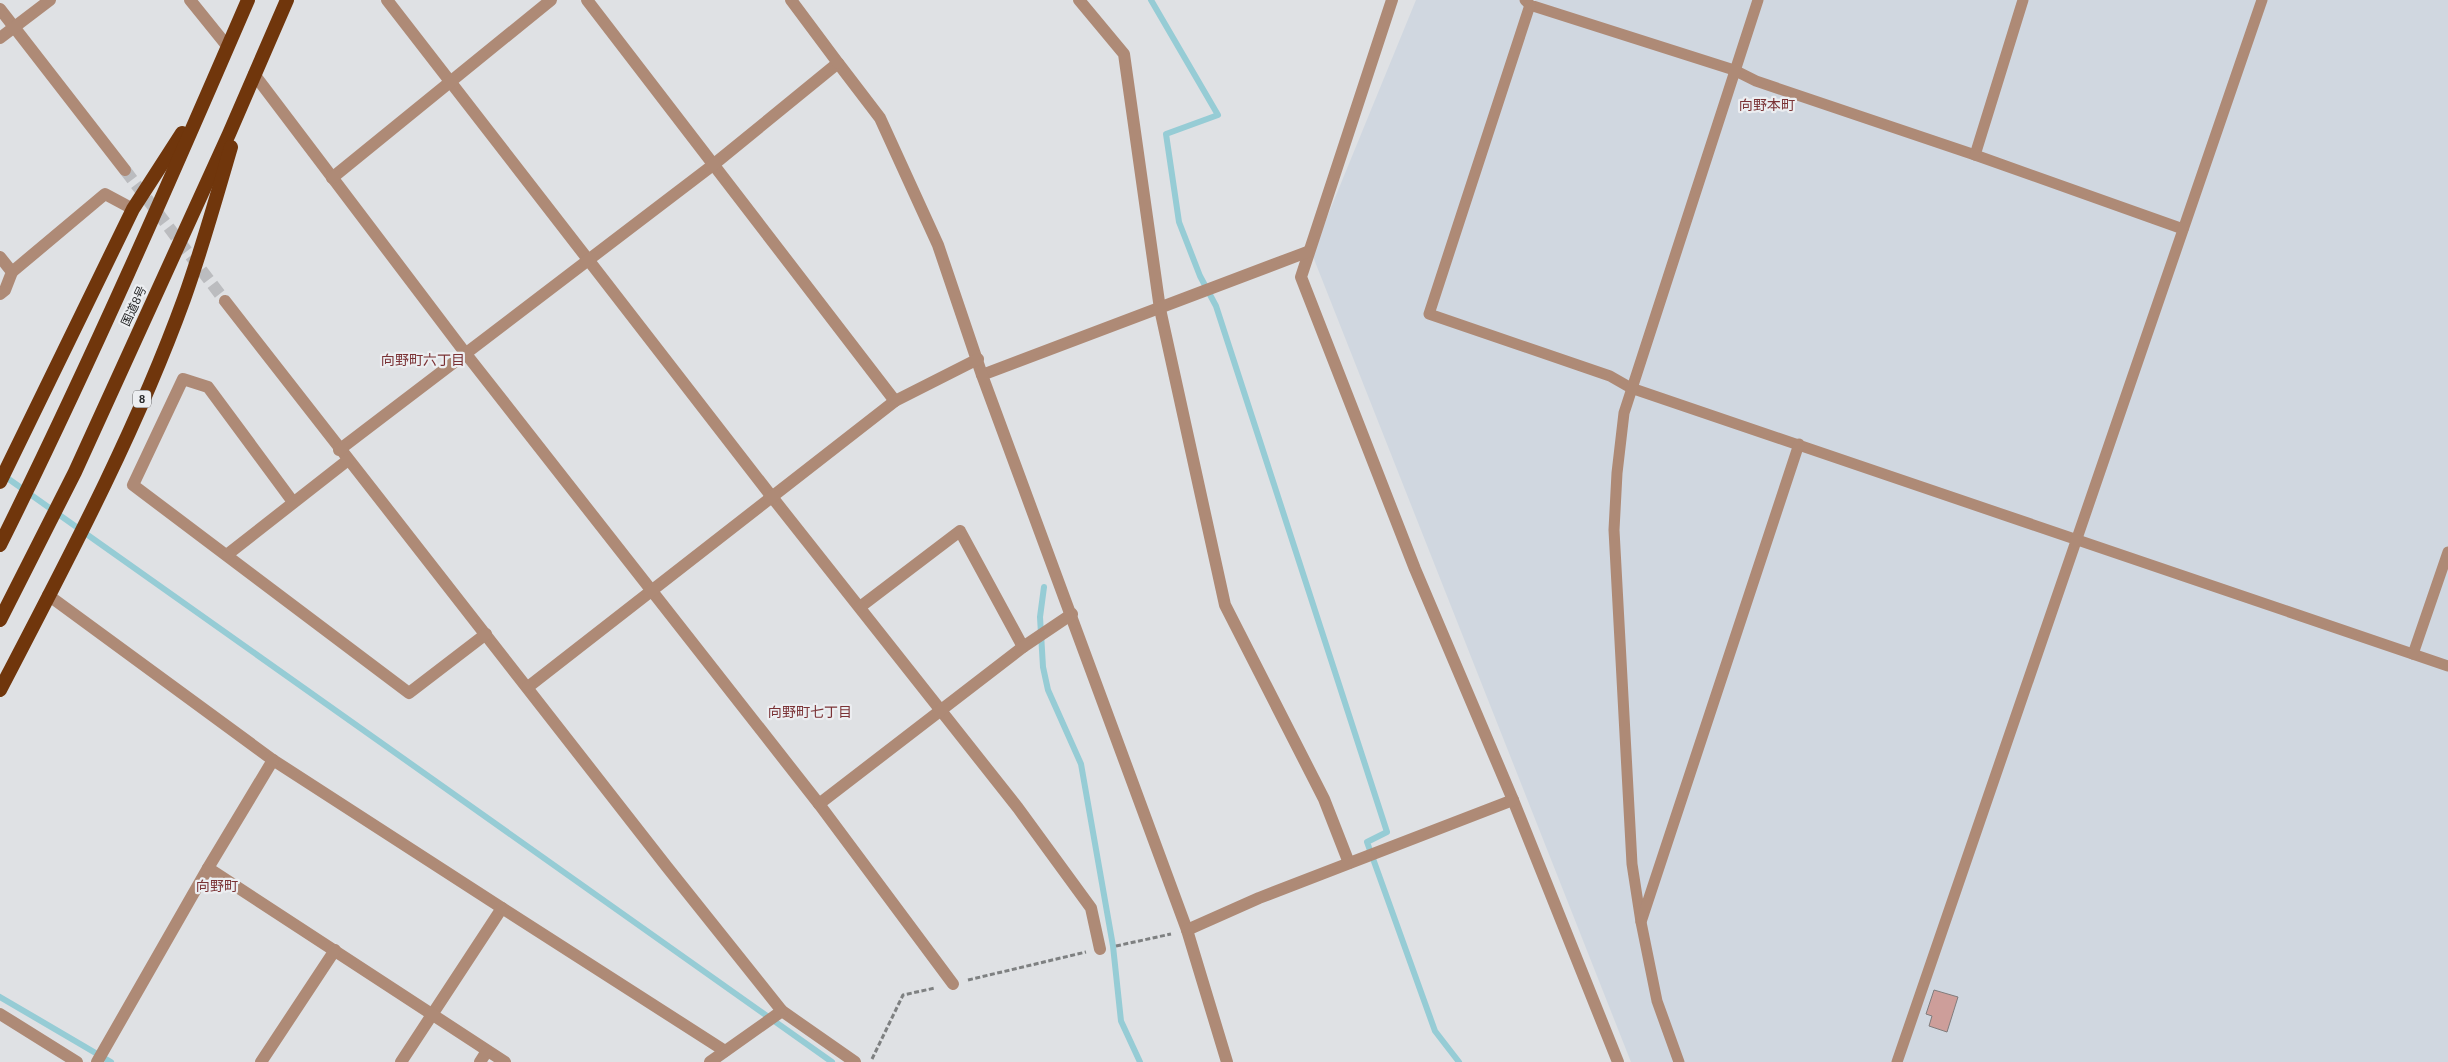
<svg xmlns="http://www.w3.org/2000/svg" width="2448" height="1062" font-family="Arial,'Noto Sans JP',sans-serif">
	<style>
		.built { fill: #d0d7e0 }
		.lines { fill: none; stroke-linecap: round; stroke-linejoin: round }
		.stream { stroke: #96ccd5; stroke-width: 6 }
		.building { fill: #cd9e9a; stroke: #807c7c }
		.minor-tunnel { stroke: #bbbcbf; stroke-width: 12; stroke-dasharray: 12 6; stroke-linecap: butt }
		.path { stroke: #7e8081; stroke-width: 3; stroke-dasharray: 5 2.5; stroke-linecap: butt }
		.service { stroke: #ae8a76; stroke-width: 11 }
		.minor { stroke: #ae8a76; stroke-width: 12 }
		.tertiary { stroke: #ae8a76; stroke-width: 12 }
		.trunk { stroke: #70360c; stroke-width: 14 }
		.labels { text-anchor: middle; stroke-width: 4.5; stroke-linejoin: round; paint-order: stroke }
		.shield { fill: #eceef1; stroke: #646566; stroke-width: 1 }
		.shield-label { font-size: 11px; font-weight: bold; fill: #292a2b }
		.street-label { font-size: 12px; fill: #292a2b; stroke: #eceef1 }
		.neighbourhood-label { font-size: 14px; fill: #7a3235; stroke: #eceef1 }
	</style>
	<rect width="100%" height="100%" fill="#dfe1e4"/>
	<path class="built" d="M 1416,0 L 2448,0 L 2448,1062 L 1631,1062 L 1312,254 Z"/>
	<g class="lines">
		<g class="stream">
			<path d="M 1151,0 L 1218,115 L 1166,134 L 1179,222 L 1200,276 L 1216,306 L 1387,832 L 1367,842 L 1435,1031 L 1459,1062"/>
			<path d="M 3,475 L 832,1062"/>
			<path d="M 1044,587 L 1040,617 L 1043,667 L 1048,690 L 1081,764 L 1113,946 L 1121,1021 L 1140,1062"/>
			<path d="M 0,997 L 111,1062"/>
		</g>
	</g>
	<path class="building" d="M 1934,990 L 1958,997 L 1947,1032 L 1929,1026 L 1932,1016 L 1926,1014 Z"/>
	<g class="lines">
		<path class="minor-tunnel" d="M 125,170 L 225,301"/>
		<g class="path">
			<path d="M 1116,946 L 1171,934"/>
			<path d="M 968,980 L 1086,952"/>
			<path d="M 872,1059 L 903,995 L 935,988"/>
		</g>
		<g class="service">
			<path d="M 1525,0 L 1530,5 L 1734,70 L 1756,81 L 1975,155"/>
			<path d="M 2023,0 L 1975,155 L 2183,229"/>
			<path d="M 1530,5 L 1429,314 L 1610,376 L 1631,388 L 2448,666"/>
			<path d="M 2413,654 L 2448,552"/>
			<path d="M 1641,922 L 1632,864 L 1614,530 L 1617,473 L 1624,413 L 1758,0"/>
			<path d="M 1679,1062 L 1657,1001 L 1641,922 L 1799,444"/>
			<path d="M 1897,1062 L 2262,0"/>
		</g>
		<g class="minor">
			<path d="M 190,0 L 228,47"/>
			<path d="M 387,0 L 772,497 L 1018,808 L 1091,908 L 1100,949"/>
			<path d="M 587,0 L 895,401"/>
			<path d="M 1079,0 L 1124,54 L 1160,309 L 1225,605 L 1324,799 L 1349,863"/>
			<path d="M 1392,0 L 1301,277 L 1415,569 L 1513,800 L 1618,1062"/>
			<path d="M 0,9 L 125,170"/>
			<path d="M 0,38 L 50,0"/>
			<path d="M 254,74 L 466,354 L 819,804 L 953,984"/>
			<path d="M 332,178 L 551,0"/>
			<path d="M 0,257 L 12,272 L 5,290 L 0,294"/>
			<path d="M 12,272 L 105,194 L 133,209"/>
			<path d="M 225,301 L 667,867 L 782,1011 L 855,1062"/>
			<path d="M 982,375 L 1307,252"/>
			<path d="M 339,450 L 713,165 L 838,63 L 880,118 L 938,245 L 982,375 L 1187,930 L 1227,1062"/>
			<path d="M 293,502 L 208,387 L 183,379 L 133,485 L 409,693 L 486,634"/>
			<path d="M 228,554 L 348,460"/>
			<path d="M 48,595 L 273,760 L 502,908 L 401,1062"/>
			<path d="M 860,607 L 960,531 L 1023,647"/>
			<path d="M 528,687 L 895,401 L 978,359"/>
			<path d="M 819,804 L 1023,647 L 1072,614"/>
			<path d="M 208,868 L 505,1062"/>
			<path d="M 502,908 L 725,1051"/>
			<path d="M 1187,930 L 1259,898 L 1513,800"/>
			<path d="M 0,1014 L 77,1062"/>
			<path d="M 97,1062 L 208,868 L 273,760"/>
			<path d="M 261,1062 L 335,950"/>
			<path d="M 480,1062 L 487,1051"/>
			<path d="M 710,1062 L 782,1011"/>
		</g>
		<path class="tertiary" d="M 791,0 L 838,63"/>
		<g class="trunk">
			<path d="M 0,482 L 133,209 L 182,133"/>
			<path d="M 0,545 C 89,366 169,183 248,0"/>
			<path d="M 0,620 L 75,472 L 229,134 L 287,0"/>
			<path d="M 0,690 C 66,563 135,434 184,299 C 202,249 216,198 231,147"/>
		</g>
	</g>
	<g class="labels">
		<rect class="shield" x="133" y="390.5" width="18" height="17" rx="4"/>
		<g class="shield-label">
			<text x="142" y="403">8</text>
		</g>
		<g class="street-label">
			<text transform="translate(134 306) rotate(-65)" y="4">国道8号</text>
		</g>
		<g class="neighbourhood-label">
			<text x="1767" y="110">向野本町</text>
			<text x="423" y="365">向野町六丁目</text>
			<text x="810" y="717">向野町七丁目</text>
			<text x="217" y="891">向野町</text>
		</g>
	</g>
</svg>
